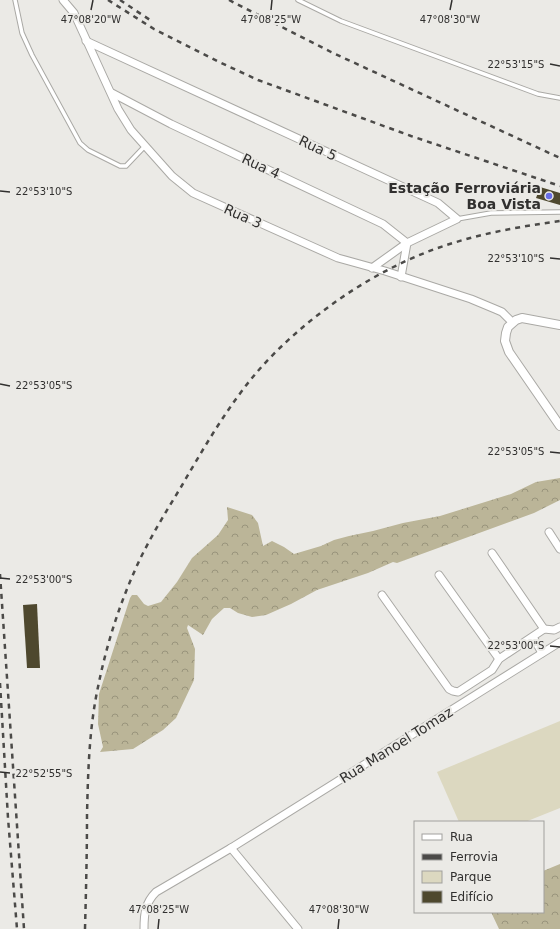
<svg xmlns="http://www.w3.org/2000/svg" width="560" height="929" font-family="'DejaVu Sans',sans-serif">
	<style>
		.green { fill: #dcd8c0 }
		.forest { fill: url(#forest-crowns) }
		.building { fill: #4e482e }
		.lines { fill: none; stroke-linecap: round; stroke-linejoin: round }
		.service-casing { stroke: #aaa9a5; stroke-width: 5.5 }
		.minor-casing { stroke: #aaa9a5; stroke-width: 9 }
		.tertiary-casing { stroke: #aaa9a5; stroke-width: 10 }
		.service { stroke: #fff; stroke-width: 3.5 }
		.minor { stroke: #fff; stroke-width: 7 }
		.tertiary { stroke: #fff; stroke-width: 8 }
		.rail { stroke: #4b4a48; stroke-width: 2.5; stroke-dasharray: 5 5; stroke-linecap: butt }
		.ticks { fill: none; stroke: #31302f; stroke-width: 1.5 }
		.poi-dot { fill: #676de6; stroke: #ebeae6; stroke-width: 1.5 }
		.labels { text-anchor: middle; stroke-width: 4; stroke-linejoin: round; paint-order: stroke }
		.street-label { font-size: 14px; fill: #31302f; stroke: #ebeae6 }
		.poi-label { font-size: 14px; font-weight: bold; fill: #31302f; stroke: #ebeae6; text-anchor: end }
		.ticks-label { font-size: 10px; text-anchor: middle; fill: #31302f; stroke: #ebeae6; stroke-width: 4; stroke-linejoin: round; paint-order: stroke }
	</style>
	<defs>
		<pattern id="forest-crowns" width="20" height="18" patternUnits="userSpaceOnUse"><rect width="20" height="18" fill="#bbb598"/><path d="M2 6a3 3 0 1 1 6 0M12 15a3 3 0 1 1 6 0" fill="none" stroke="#99947c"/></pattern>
	</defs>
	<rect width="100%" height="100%" fill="#ebeae6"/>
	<path class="green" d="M 560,721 L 560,808 L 525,822 L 459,822 L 437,772 Z"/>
	<g class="forest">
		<path d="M 560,478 L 560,500 L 534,513 L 397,563 L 393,562 L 368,573 L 317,590 L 291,604 L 266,615 L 252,617 L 238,613 L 230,608 L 224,608 L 212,619 L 203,635 L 188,625 L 187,628 L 195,649 L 194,680 L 176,718 L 163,730 L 133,749 L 100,752 L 103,747 L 98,724 L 99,694 L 130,598 L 132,595 L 137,595 L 144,604 L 148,606 L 161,602 L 177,582 L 192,558 L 218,535 L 228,520 L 227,507 L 252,515 L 258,523 L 263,546 L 272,541 L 284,547 L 294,554 L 321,546 L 334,540 L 349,536 L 373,531 L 403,523 L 440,516 L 511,494 L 536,482 Z"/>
		<path d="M 560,864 L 560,929 L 499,929 L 491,912 L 543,912 L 543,871 Z"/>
	</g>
	<g class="building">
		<path d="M 540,187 L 560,193 L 560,205 L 536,198 Z"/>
		<path d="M 37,604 L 40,668 L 27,668 L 23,605 Z"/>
	</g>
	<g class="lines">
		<g class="service-casing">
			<g id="service">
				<path d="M 15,0 L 22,33 L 32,55 L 80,143 L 88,150 L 120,166 L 126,166 L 145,146"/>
				<path d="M 298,0 L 341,21 L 538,94 L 560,98"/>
				<path d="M 457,219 L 491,213 L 560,212"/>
			</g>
		</g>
		<g class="minor-casing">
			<g id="minor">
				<path d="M 63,0 L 74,13 L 118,109 L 131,130 L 172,176 L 193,193 L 338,258 L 385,271 L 471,299 L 495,309 L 502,312 L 512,322"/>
				<path d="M 86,41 L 438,203 L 457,219 L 407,243 L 372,268"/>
				<path d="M 112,93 L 171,124 L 383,224 L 407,243 L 401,277"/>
				<path d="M 549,532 L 560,549"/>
				<path d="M 492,553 L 544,629"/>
				<path d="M 439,575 L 499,659"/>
				<path d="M 382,595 L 449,689 L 453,691 L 458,692 L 492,670 L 499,659 L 544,629 L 554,630 L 560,627"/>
				<path d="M 533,637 L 542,653"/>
				<path d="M 231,848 L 298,929"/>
				<path d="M 144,929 C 144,914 145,903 156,892 L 231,848 L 560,642"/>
			</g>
		</g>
		<g class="tertiary-casing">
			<path id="tertiary" d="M 560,325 L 522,318 L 516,320 L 508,327 L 506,333 L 505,341 L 509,352 L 560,426"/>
		</g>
		<use href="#service" class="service"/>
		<use href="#minor" class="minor"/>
		<use href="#tertiary" class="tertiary"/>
		<g class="rail">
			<path d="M 108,0 L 154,29 L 217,61 L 258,80 L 411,136 L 560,186"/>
			<path d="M 120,0 L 150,20"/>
			<path d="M 229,0 L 331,52 L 560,158"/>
			<path d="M 0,574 L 24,929"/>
			<path d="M 0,683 L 8,818 L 17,929"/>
			<path d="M 85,929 C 86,891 87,853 87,815 C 88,773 89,729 98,687 C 107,642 121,599 141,557 C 153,533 167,510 181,487 C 203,449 228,406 257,372 C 307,315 380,265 453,243 C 488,232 524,226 560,221"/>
		</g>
	</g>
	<path class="ticks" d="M 91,10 L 93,0M 271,10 L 272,0M 450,10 L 452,0M 550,64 L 560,66M 0,191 L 10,192M 550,258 L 560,259M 0,384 L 10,386M 550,452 L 560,453M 0,578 L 10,579M 550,646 L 560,647M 0,772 L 10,773M 158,929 L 159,919M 338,929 L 339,919"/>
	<circle class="poi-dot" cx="549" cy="196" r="4"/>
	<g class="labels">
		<g class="street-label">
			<text transform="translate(318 148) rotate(25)" y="5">Rua 5</text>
			<text transform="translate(261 166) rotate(25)" y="5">Rua 4</text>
			<text transform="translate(243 216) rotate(24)" y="5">Rua 3</text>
			<text transform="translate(396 745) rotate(-32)" y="5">Rua Manoel Tomaz</text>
		</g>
		<g class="poi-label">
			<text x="541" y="193">Estação Ferroviária<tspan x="541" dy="16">Boa Vista</tspan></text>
		</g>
	</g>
	<g class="ticks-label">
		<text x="91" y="23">47°08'20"W</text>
		<text x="271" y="23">47°08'25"W</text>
		<text x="450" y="23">47°08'30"W</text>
		<text x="516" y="68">22°53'15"S</text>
		<text x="44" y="195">22°53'10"S</text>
		<text x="516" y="262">22°53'10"S</text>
		<text x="44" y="389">22°53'05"S</text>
		<text x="516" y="455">22°53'05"S</text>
		<text x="44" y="583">22°53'00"S</text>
		<text x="516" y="649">22°53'00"S</text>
		<text x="44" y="777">22°52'55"S</text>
		<text x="159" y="913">47°08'25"W</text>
		<text x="339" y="913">47°08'30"W</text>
	</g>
	<rect x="414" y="821" width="130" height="92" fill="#ebeae6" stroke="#a1a09d"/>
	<rect x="422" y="834" width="20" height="6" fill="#ffffff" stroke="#a1a09d"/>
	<text x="450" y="841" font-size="12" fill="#31302f">Rua</text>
	<rect x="422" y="854" width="20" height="6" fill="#4b4a48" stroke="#a1a09d"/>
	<text x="450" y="861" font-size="12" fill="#31302f">Ferrovia</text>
	<rect x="422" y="871" width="20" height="12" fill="#dcd8c0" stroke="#a1a09d"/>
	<text x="450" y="881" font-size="12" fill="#31302f">Parque</text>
	<rect x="422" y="891" width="20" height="12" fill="#4e482e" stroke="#a1a09d"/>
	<text x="450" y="901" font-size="12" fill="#31302f">Edifício</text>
</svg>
